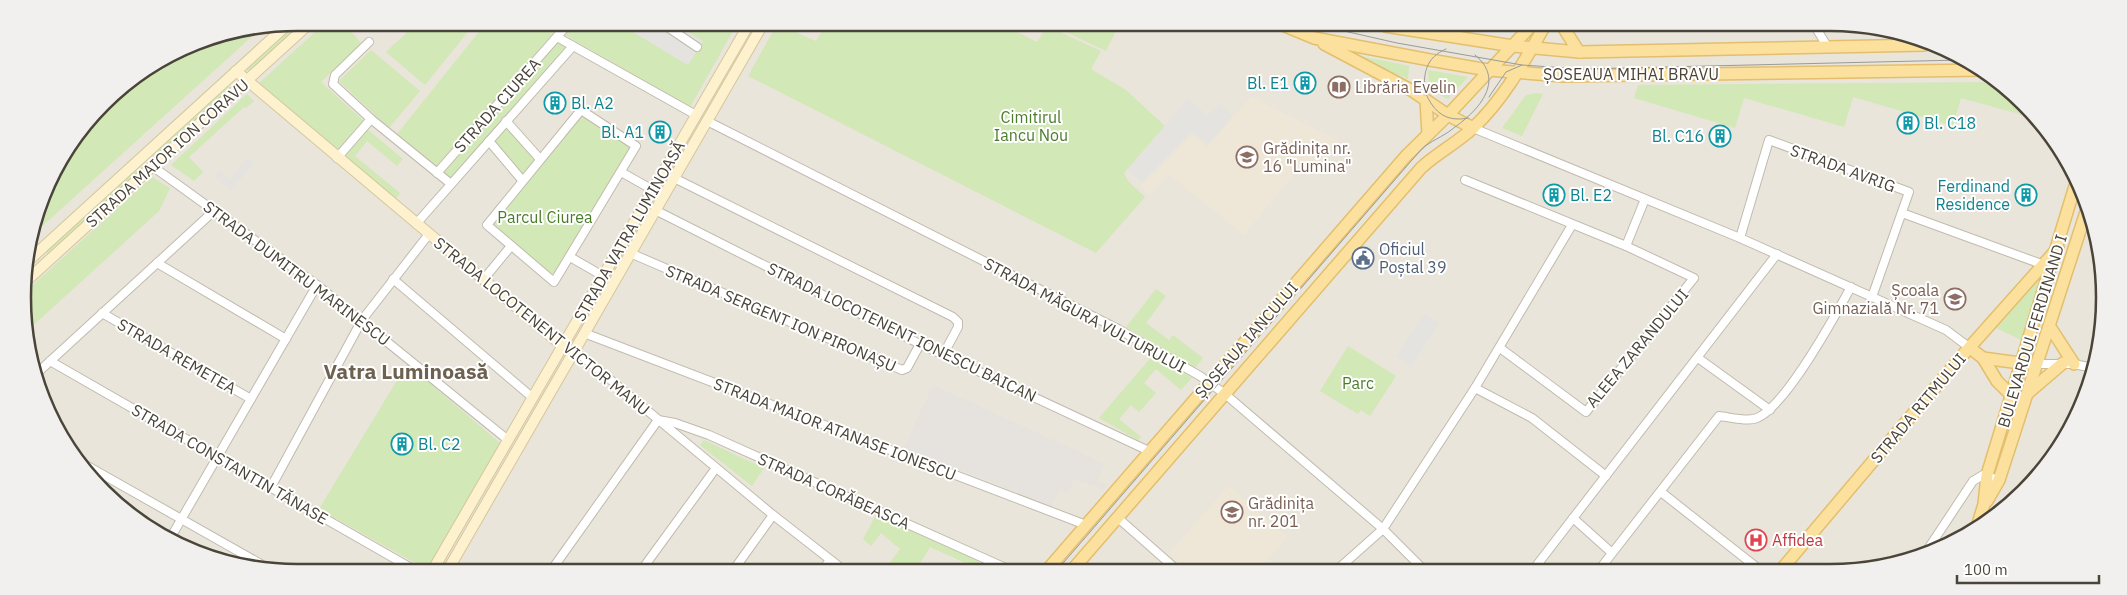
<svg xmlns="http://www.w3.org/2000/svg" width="2127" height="595" font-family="'IBM Plex Sans',sans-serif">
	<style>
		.residential { fill: #e9e5da }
		.industrial { fill: #e6e2dd }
		.education { fill: #eee7d7 }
		.green { fill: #d2e8b6 }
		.parking { fill: #e5e3e0 }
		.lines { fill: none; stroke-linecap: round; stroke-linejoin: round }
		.street-casing { stroke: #c1bbae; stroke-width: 10 }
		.secondary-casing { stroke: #d4c69d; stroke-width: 12 }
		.primary-casing { stroke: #e3bf6d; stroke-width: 14 }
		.street { stroke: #fff; stroke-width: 8 }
		.secondary { stroke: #fef2ce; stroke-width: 10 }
		.primary { stroke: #fce19e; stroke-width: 11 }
		.tram { stroke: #9a9a9a; stroke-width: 1 }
		.labels { text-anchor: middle; stroke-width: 4; stroke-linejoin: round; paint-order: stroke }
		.street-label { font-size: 16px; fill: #4a4439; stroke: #fff }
		.culture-label { font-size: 16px; fill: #0d838f; stroke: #fff; text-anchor: end }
		.education-label { font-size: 16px; fill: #785e54; stroke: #fff; text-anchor: start }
		.park-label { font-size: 16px; fill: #4b7c2c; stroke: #fff }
		.service-label { font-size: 16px; fill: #4e5e75; stroke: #fff; text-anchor: start }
		.health-label { font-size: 16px; fill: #be3a42; stroke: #fff; text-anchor: start }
		.district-label { font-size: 21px; font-weight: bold; fill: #6d6151; stroke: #fff }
		.rim { fill: none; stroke: #4a4439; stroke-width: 2.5 }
	</style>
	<rect width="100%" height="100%" fill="#f6f3ec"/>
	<path class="residential" d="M 298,23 L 1883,28 L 1982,69 L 2058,144 L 2099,244 L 2099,351 L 2068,435 L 2011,504 L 1951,544 L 1865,570 L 244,567 L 145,526 L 79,465 L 32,369 L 23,279 L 36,232 L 225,60 L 195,43 Z"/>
	<path class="industrial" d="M 933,385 L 1105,464 L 1097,481 L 1107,485 L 1103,489 L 1074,479 L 1067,493 L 1059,491 L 1052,506 L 904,448 Z"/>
	<g class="education">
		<path d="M 1251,97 L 1339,141 L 1309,176 L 1298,168 L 1244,235 L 1169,174 L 1149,194 L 1141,186 L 1190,136 L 1193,135 L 1207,147 Z"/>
		<path d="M 1229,486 L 1287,537 L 1259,569 L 1185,569 L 1168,554 Z"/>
	</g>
	<g class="green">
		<path d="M 293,23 L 306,23 L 249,72 L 246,69 Z"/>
		<path d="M 325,23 L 344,23 L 361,43 L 321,82 L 364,121 L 338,152 L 257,85 Z"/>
		<path d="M 417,23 L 475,23 L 425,85 L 386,52 Z"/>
		<path d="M 486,23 L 562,23 L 437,166 L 397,134 Z"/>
		<path d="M 575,23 L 620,24 L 688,65 L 702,41 L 675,24 L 737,24 L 690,107 L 565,35 Z"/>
		<path d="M 777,24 L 816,41 L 826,24 L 1004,25 L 1037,42 L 1047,26 L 1101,51 L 1091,69 L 1126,90 L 1165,126 L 1124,173 L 1128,181 L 1145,197 L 1096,253 L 748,76 Z"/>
		<path d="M 1051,25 L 1119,25 L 1106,51 Z"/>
		<path d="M 259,30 L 36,232 L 51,176 L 116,91 L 193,43 L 202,47 L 204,41 L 220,40 L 221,38 L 232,38 L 233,35 Z"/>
		<path d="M 558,41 L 568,47 L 451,180 L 441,172 Z"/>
		<path d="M 371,50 L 420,91 L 389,128 L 339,81 Z"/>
		<path d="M 1361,56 L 1409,66 L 1408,79 L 1371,63 Z"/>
		<path d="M 1428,70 L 1468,77 L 1448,99 L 1429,90 Z"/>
		<path d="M 1995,82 L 2030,117 L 1961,98 L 1953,126 L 1853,97 L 1844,127 L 1744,98 L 1735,128 L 1634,98 L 1638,85 Z"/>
		<path d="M 228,85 L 231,90 L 155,159 L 151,153 Z"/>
		<path d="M 1537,93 L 1543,94 L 1522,136 L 1502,128 L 1526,95 Z"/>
		<path d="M 247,94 L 254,101 L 246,108 L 244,107 L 189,157 L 203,172 L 194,181 L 171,165 Z"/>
		<path d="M 581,113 L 633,146 L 553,278 L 490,225 L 524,181 L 491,141 L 507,124 L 540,162 Z"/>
		<path d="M 367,129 L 403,159 L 397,166 L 367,141 L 355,156 L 400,193 L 394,201 L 343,157 Z"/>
		<path d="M 138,167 L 141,172 L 51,255 L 46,253 L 45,250 Z"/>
		<path d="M 152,177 L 170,188 L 159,211 L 28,330 L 24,293 Z"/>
		<path d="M 2041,277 L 2021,340 L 1996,328 Z"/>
		<path d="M 1156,289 L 1166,296 L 1146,323 L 1169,340 L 1173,335 L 1203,358 L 1195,368 L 1126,327 Z"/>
		<path d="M 1348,346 L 1396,376 L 1370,416 L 1361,410 L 1358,414 L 1320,391 Z"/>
		<path d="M 1154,354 L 1192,378 L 1181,390 L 1156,369 L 1144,383 L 1156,393 L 1139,412 L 1131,405 L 1119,419 L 1141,437 L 1138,440 L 1099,418 Z"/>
		<path d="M 407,364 L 500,443 L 429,568 L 424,568 L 319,509 Z"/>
		<path d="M 704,440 L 764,468 L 752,486 L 700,445 Z"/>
		<path d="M 876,515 L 974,558 L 986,569 L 971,569 L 972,566 L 930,547 L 919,565 L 923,568 L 897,568 L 890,563 L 900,549 L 881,533 L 871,546 L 863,539 Z"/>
	</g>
	<g class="parking">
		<path d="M 620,24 L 675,24 L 703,41 L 688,65 Z"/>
		<path d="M 1188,99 L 1208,116 L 1219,103 L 1233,115 L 1208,144 L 1192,131 L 1142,182 L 1127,170 Z"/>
		<path d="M 248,158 L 254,163 L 231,190 L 214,176 L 219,171 L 230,180 Z"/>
		<path d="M 1423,314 L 1439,323 L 1412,366 L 1396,356 Z"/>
	</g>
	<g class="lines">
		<g class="street-casing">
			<g id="street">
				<path d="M 663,24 L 697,47"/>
				<path d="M 1816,28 L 1827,46"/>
				<path d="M 1438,35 L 1450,26"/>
				<path d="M 557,37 L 696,115"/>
				<path d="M 369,42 L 335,75 L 333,84 L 371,119 L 451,184"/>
				<path d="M 581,110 L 636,146 L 554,282 L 487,225 Z"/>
				<path d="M 506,121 L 540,159"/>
				<path d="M 707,121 L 1118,329 L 1200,376 L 1225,394 L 1383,529 L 1423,569"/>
				<path d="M 1473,128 L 1740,238 L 1946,330 L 1970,348"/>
				<path d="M 489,141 L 522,180"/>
				<path d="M 337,158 L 371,119"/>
				<path d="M 152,166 L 317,285 L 508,440"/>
				<path d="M 621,172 L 653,190"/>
				<path d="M 437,173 L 569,23"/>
				<path d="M 674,178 L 953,317 L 958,322 L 958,327 L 943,355"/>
				<path d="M 1465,180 L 1626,246 L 1694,278 L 1586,412 L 1500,348"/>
				<path d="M 655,210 L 920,344 L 1149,451"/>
				<path d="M 1902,213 L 2044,265"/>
				<path d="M 416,224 L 573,46"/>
				<path d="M 1740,238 L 1769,140 L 1909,192 L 1872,297"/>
				<path d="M 1626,246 L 1645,199"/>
				<path d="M 630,253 L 902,370 L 907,368 L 920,344"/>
				<path d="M 570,257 L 603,276"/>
				<path d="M 157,263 L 286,339"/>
				<path d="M 393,279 L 533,398"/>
				<path d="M 483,280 L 511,246"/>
				<path d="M 102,313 L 251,399"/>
				<path d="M 584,333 L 1086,525"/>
				<path d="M 573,352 L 583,357 L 773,515 L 841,568"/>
				<path d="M 1698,358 L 1770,410"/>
				<path d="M 50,361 L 411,568"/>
				<path d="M 2037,364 L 2074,364 L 2093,368"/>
				<path d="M 35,375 L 215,210"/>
				<path d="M 1475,388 L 1532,418 L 1606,476"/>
				<path d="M 77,460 L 266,567"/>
				<path d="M 271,487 L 362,320 L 429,234"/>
				<path d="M 1661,492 L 1760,570"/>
				<path d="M 1118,518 L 1176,569"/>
				<path d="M 1573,518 L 1612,553"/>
				<path d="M 171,537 L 317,285"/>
				<path d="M 1926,552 L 1973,481 L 1983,475 L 1999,480"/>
				<path d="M 553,568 L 658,420 L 675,423 L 709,435 L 1008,569"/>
				<path d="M 643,568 L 716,468"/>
				<path d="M 735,568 L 773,515"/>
				<path d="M 824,568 L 830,560"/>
				<path d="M 1338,569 L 1383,529 L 1475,388 L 1572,225"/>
				<path d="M 1533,570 L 1777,254"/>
				<path d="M 1599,570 L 1719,416 C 1729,417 1748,422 1757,418 C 1786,406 1835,316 1851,287"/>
			</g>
		</g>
		<g class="secondary-casing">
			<g id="secondary">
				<path d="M 236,71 L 553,338 L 567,348"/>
				<path d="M 28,261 L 288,24"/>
				<path d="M 24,283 L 310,23"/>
				<path d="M 434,568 L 749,24"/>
				<path d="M 449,568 L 763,24"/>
			</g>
		</g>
		<g class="primary-casing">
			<g id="primary">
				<path d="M 1285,26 L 1314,38 L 1430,60 L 1488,70 L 1563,76 L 1983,70"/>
				<path d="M 1385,26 L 1513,46 L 1579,52 L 1925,45"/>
				<path d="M 1563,27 L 1579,52"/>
				<path d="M 1324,44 L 1411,90 L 1448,115 L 1473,128"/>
				<path d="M 1426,100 L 1428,134"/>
				<path d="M 2050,327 L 2074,364"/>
				<path d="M 1970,348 L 1983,358 L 2027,364"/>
				<path d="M 1983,358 L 1997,381 L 2011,395"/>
				<path d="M 2028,393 L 2063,363"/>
				<path d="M 1987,501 L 1999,480 L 2086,212"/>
				<path d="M 1977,527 L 1984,504 L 1987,475 L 2075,186"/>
				<path d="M 1048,569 L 1406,156 L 1448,115 L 1530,27"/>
				<path d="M 1073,569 L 1421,168 C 1437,153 1457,143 1473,128 C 1503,100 1524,62 1544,27"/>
				<path d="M 1781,570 L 1961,357 L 2058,248"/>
			</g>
		</g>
		<use href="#street" class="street"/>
		<use href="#secondary" class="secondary"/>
		<use href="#primary" class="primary"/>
		<g class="tram">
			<path d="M 1322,26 L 1397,43 L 1522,65 L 1581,69 L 1961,60"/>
			<path d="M 1424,89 C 1432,110 1444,123 1468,118"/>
			<path d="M 1425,95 C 1423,74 1425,58 1446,49"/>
			<path d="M 1489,97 L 1506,72 L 1522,65"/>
			<path d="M 1058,569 L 1412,160 C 1416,156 1420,150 1425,146 C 1435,139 1446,135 1455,127 C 1479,110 1506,80 1475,55"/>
		</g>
	</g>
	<defs>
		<g id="building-ring" transform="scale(1.125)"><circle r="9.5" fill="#fff" stroke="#0f9aa8" stroke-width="1.5"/><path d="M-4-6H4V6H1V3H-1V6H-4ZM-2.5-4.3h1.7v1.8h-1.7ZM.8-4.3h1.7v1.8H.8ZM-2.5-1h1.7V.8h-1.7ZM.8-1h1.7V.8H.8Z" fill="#0f9aa8"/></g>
		<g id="library-ring" transform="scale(1.125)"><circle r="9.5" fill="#fff" stroke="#8d6e63" stroke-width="1.5"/><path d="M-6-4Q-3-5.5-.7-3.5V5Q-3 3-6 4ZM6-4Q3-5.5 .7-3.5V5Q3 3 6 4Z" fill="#8d6e63"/></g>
		<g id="school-ring" transform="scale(1.125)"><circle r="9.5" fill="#fff" stroke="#8d6e63" stroke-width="1.5"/><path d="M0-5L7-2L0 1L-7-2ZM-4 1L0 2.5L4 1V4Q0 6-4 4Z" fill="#8d6e63"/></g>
		<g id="civic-ring" transform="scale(1.125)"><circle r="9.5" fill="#fff" stroke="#5c6f8a" stroke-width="1.5"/><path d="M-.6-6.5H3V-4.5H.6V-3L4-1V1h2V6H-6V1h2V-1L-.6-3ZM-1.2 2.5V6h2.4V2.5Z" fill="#5c6f8a"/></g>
		<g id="hospital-ring" transform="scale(1.125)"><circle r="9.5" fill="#fff" stroke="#e0444e" stroke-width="1.5"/><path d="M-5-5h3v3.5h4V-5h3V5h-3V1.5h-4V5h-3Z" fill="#e0444e"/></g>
	</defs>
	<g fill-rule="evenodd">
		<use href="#building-ring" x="1305" y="83"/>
		<use href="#library-ring" x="1339" y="87"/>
		<use href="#building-ring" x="555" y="103"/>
		<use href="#building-ring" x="1908" y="123"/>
		<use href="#building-ring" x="660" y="132"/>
		<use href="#building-ring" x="1720" y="136"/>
		<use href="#school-ring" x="1247" y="157"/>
		<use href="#building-ring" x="1554" y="195"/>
		<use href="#building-ring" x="2026" y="195"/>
		<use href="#civic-ring" x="1363" y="258"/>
		<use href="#school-ring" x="1955" y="299"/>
		<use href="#building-ring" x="402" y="444"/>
		<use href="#school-ring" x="1232" y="512"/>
		<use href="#hospital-ring" x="1756" y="540"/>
	</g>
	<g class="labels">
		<g class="street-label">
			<text x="1631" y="80">ȘOSEAUA MIHAI BRAVU</text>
			<text transform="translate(497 105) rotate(-48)" y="6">STRADA CIUREA</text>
			<text transform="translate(167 153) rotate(-42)" y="6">STRADA MAIOR ION CORAVU</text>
			<text transform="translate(1843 168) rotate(20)" y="6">STRADA AVRIG</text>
			<text transform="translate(629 231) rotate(-60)" y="6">STRADA VATRA LUMINOASĂ</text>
			<text transform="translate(297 273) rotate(37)" y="6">STRADA DUMITRU MARINESCU</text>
			<text transform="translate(1085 315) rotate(28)" y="6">STRADA MĂGURA VULTURULUI</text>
			<text transform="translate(781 318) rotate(23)" y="6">STRADA SERGENT ION PIRONAȘU</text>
			<text transform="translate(542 326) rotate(39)" y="6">STRADA LOCOTENENT VICTOR MANU</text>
			<text transform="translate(2032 331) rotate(-73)" y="6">BULEVARDUL FERDINAND I</text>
			<text transform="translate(902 332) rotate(26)" y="6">STRADA LOCOTENENT IONESCU BAICAN</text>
			<text transform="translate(1246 340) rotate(-49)" y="6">ȘOSEAUA IANCULUI</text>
			<text transform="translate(1637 348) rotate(-50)" y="6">ALEEA ZARANDULUI</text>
			<text transform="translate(177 356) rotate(30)" y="6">STRADA REMETEA</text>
			<text transform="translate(1918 408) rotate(-50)" y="6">STRADA RITMULUI</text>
			<text transform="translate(835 429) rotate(21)" y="6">STRADA MAIOR ATANASE IONESCU</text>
			<text transform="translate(230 464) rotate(30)" y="6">STRADA CONSTANTIN TĂNASE</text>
			<text transform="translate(834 491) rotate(24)" y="6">STRADA CORĂBEASCA</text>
		</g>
		<g class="culture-label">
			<text x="1289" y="89">Bl. E1</text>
			<text x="571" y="109" text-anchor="start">Bl. A2</text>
			<text x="1924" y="129" text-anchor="start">Bl. C18</text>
			<text x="644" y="138">Bl. A1</text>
			<text x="1704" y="142">Bl. C16</text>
			<text x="2010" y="192">Ferdinand<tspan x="2010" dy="18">Residence</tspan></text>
			<text x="1570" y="201" text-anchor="start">Bl. E2</text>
			<text x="418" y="450" text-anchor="start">Bl. C2</text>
		</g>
		<g class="education-label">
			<text x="1355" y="93">Librăria Evelin</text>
			<text x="1263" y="154">Grădinița nr.<tspan x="1263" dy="18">16 "Lumina"</tspan></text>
			<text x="1939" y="296" text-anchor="end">Școala<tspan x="1939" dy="18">Gimnazială Nr. 71</tspan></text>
			<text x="1248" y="509">Grădinița<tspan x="1248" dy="18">nr. 201</tspan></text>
		</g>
		<g class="park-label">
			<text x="1031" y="123">Cimitirul<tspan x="1031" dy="18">Iancu Nou</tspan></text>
			<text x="545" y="223">Parcul Ciurea</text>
			<text x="1358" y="389">Parc</text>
		</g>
		<g class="service-label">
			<text x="1379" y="255">Oficiul<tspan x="1379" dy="18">Poștal 39</tspan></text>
		</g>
		<g class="health-label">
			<text x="1772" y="546">Affidea</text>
		</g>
		<g class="district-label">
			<text x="406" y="379">Vatra Luminoasă</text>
		</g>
	</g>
	<path d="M0 0H2127V595H0ZM297 31H1830A266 266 0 0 1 2096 297V298A266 266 0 0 1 1830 564H297A266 266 0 0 1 31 298V297A266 266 0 0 1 297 31Z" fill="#f1f0ef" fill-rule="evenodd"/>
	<path class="rim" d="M297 31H1830A266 266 0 0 1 2096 297V298A266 266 0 0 1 1830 564H297A266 266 0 0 1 31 298V297A266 266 0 0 1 297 31Z"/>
	<path d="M1957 575v8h142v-8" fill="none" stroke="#4a4439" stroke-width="2.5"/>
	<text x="1964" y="575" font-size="15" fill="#4a4439" stroke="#ffffff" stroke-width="4" paint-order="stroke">100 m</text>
</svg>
